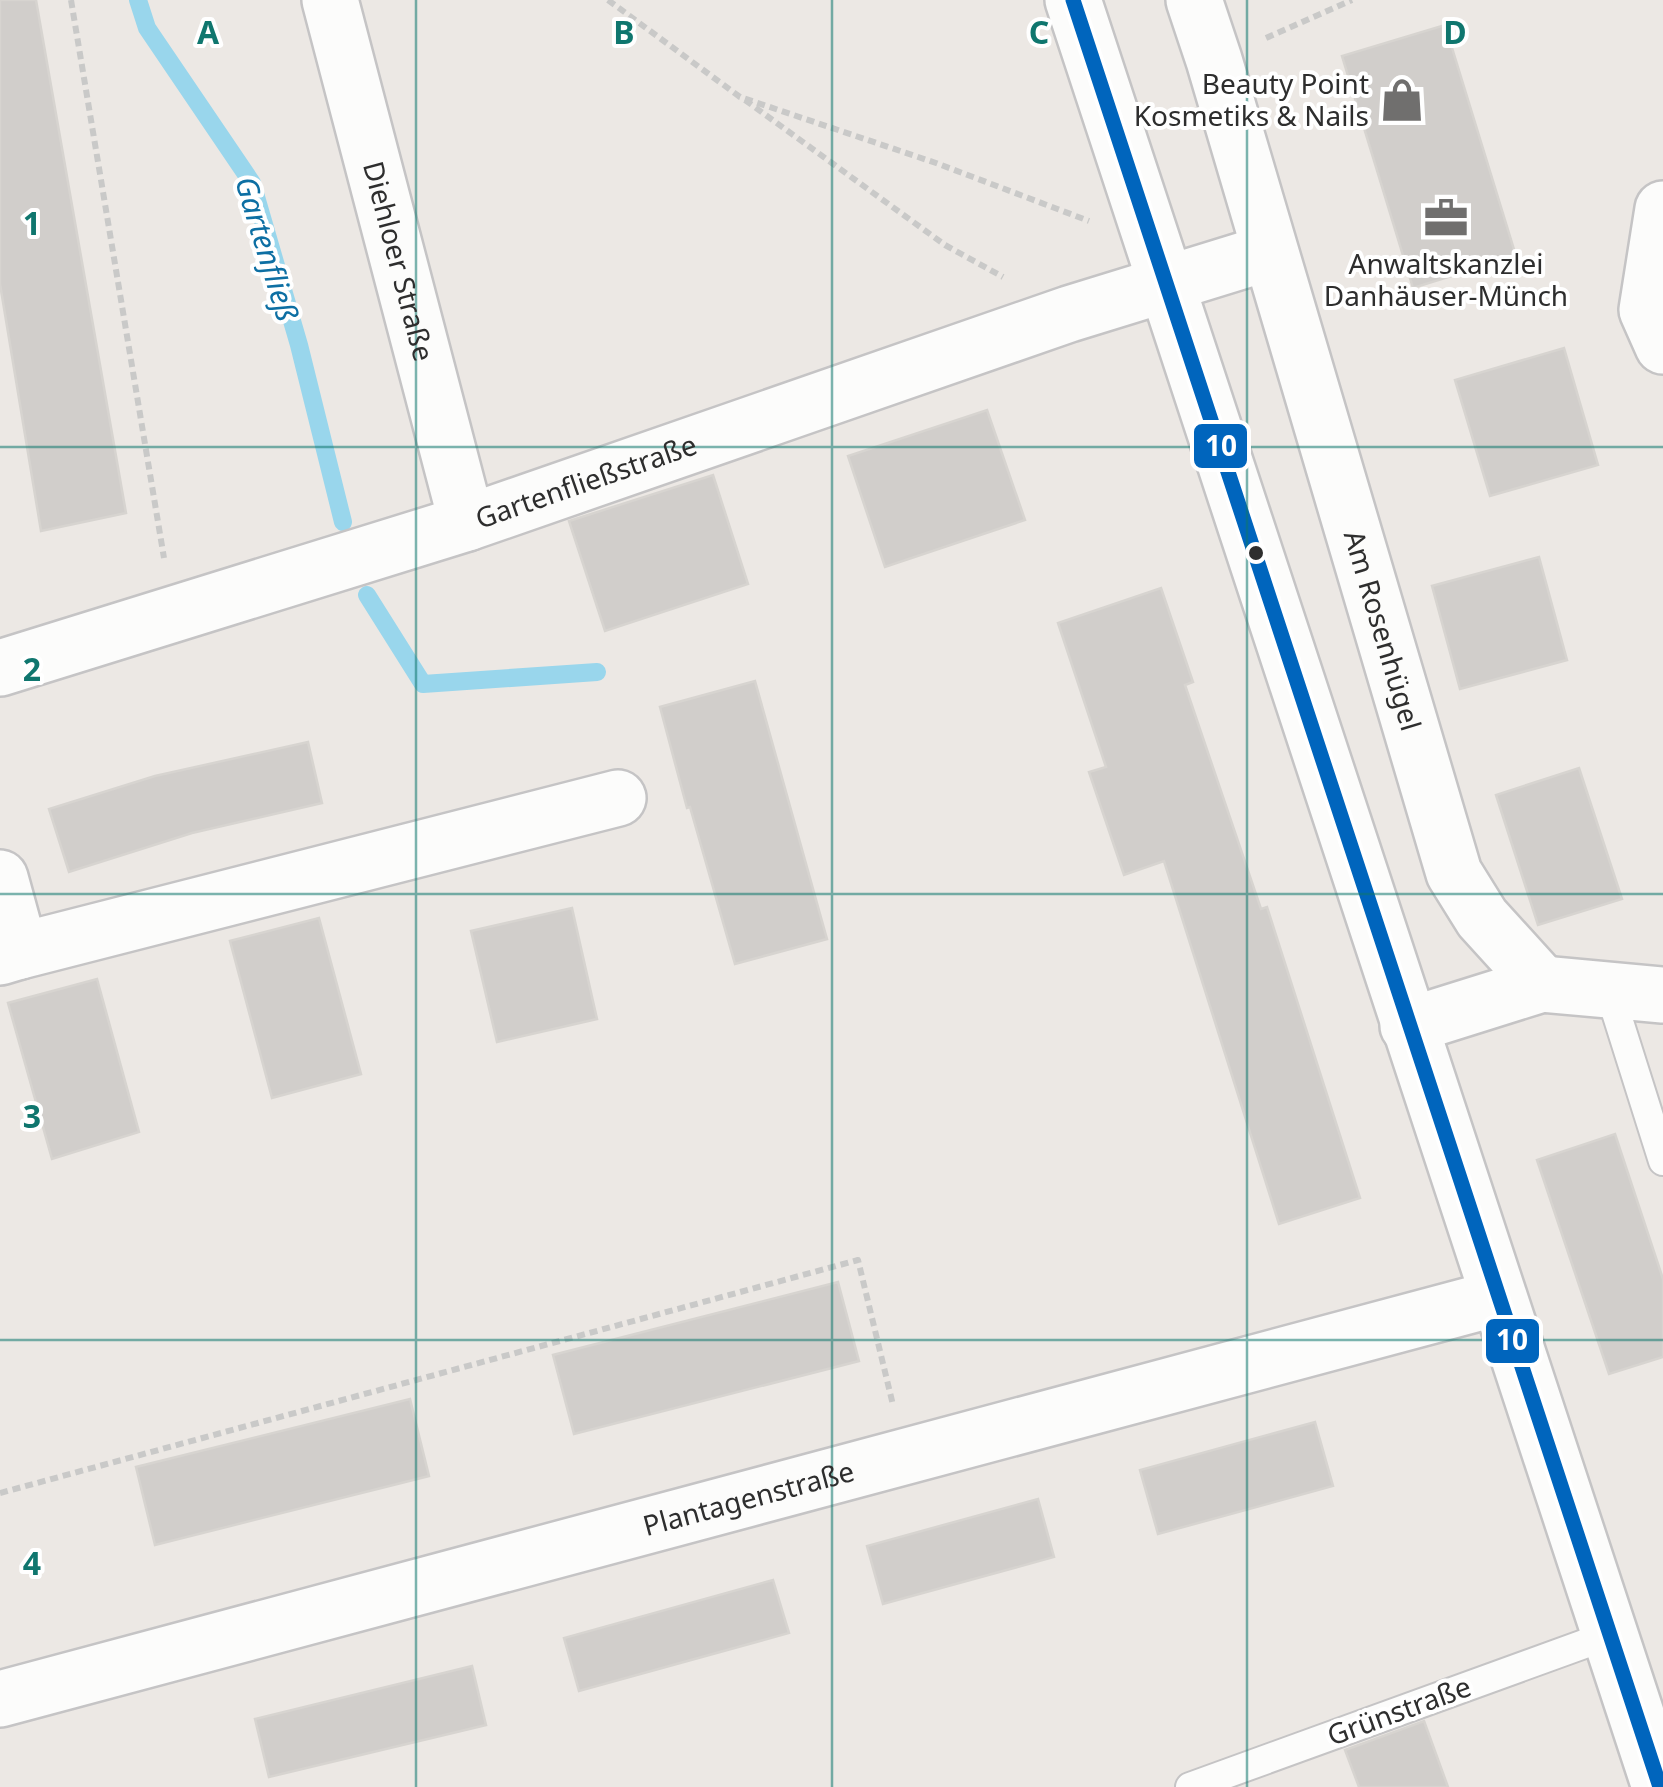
<svg xmlns="http://www.w3.org/2000/svg" width="1663" height="1787" font-family="'Noto Sans',sans-serif">
	<style>
		.lines { fill: none; stroke-linecap: round; stroke-linejoin: round }
		.stream { stroke: #99d6ec; stroke-width: 18 }
		.building { fill: #d1cecb; stroke: #d7d4d0; stroke-width: 2.5 }
		.lane-casing { stroke: #c5c4c5; stroke-width: 32 }
		.street-casing { stroke: #c5c4c5; stroke-width: 60 }
		.secondary-casing { stroke: #c5c4c5; stroke-width: 60 }
		.path { stroke: #c9c9c8; stroke-width: 6; stroke-dasharray: 8 5; stroke-linecap: butt }
		.lane { stroke: #fcfcfb; stroke-width: 28 }
		.street { stroke: #fcfcfb; stroke-width: 55 }
		.secondary { stroke: #fcfcfb; stroke-width: 55 }
		.bus-1-casing { stroke: #fff; stroke-width: 22 }
		.bus-1 { stroke: #0065bd; stroke-width: 15 }
		.grid { fill: none; stroke: #0f766e; stroke-width: 2.5; stroke-opacity: 0.55 }
		.bus-dot { fill: #2e2e2e; stroke: #fff; stroke-width: 4 }
		.labels { text-anchor: middle; stroke-width: 8; stroke-linejoin: round; paint-order: stroke }
		.poi-label { font-size: 28px; fill: #2e2e2e; stroke: #fff; text-anchor: end }
		.street-label { font-size: 28px; fill: #2e2e2e; stroke: #fff }
		.water-label { font-size: 30px; font-style: italic; fill: #0d6fa3; stroke: #fff }
		.grid-label { font-size: 32px; text-anchor: middle; font-weight: bold; fill: #0f766e; stroke: #fff; stroke-width: 8; stroke-linejoin: round; paint-order: stroke }
		.line-badge { stroke: #fff; stroke-width: 4 }
		.badge-label { font-size: 28px; text-anchor: middle; font-weight: bold; fill: #fff }
	</style>
	<rect width="100%" height="100%" fill="#ece8e4"/>
	<g class="lines">
		<g class="stream">
			<path d="M 138,0 L 147,28 L 252,183 L 299,345 L 343,522"/>
			<path d="M 367,595 L 423,684 L 597,672"/>
		</g>
	</g>
	<g class="building">
		<path d="M 0,0 L 36,0 L 126,513 L 41,531 L 0,284 Z"/>
		<path d="M 1445,25 L 1516,256 L 1413,288 L 1342,56 Z"/>
		<path d="M 1564,348 L 1598,465 L 1490,496 L 1455,380 Z"/>
		<path d="M 987,410 L 1025,520 L 885,567 L 848,456 Z"/>
		<path d="M 713,475 L 748,584 L 605,631 L 569,521 Z"/>
		<path d="M 1539,557 L 1567,660 L 1460,689 L 1432,586 Z"/>
		<path d="M 1161,588 L 1193,682 L 1185,685 L 1261,909 L 1267,907 L 1360,1198 L 1279,1224 L 1164,861 L 1124,875 L 1089,772 L 1106,767 L 1058,623 Z"/>
		<path d="M 755,681 L 827,939 L 735,964 L 690,807 L 687,808 L 660,707 Z"/>
		<path d="M 308,742 L 322,803 L 192,833 L 69,872 L 49,809 L 155,776 Z"/>
		<path d="M 1579,768 L 1622,899 L 1538,925 L 1496,795 Z"/>
		<path d="M 572,908 L 597,1019 L 497,1042 L 471,931 Z"/>
		<path d="M 319,918 L 361,1074 L 272,1098 L 230,941 Z"/>
		<path d="M 97,979 L 139,1132 L 52,1159 L 8,1003 Z"/>
		<path d="M 1615,1134 L 1663,1279 L 1663,1357 L 1609,1374 L 1537,1160 Z"/>
		<path d="M 838,1282 L 859,1361 L 574,1434 L 553,1355 Z"/>
		<path d="M 410,1399 L 429,1476 L 155,1545 L 136,1467 Z"/>
		<path d="M 1315,1422 L 1333,1486 L 1158,1534 L 1140,1470 Z"/>
		<path d="M 1038,1499 L 1054,1557 L 883,1604 L 867,1546 Z"/>
		<path d="M 773,1580 L 789,1633 L 579,1691 L 564,1638 Z"/>
		<path d="M 472,1666 L 486,1725 L 269,1777 L 255,1719 Z"/>
		<path d="M 1424,1721 L 1448,1787 L 1359,1787 L 1345,1750 Z"/>
	</g>
	<g class="lines">
		<g class="lane-casing">
			<g id="lane">
				<path d="M 1609,990 L 1663,1161"/>
				<path d="M 1190,1787 L 1609,1635"/>
			</g>
		</g>
		<g class="street-casing">
			<g id="street">
				<path id="s1" d="M 330,0 L 467,523"/>
				<path id="s2" d="M 1194,0 L 1214,60 L 1454,873 L 1482,918 L 1542,984"/>
				<path d="M 1663,209 L 1647,310 L 1663,346"/>
				<path id="s3" d="M 0,668 L 467,523 L 1069,314 L 1270,252"/>
				<path d="M 0,878 L 20,951 L 0,957"/>
				<path d="M 20,951 L 618,798"/>
				<path d="M 1408,1026 L 1542,984 L 1663,995"/>
				<path id="s4" d="M 0,1699 L 1497,1298"/>
			</g>
		</g>
		<g class="secondary-casing">
			<path id="secondary" d="M 1073,0 C 1272,594 1461,1192 1660,1787"/>
		</g>
		<g class="path">
			<path d="M 71,0 L 164,558"/>
			<path d="M 608,0 L 740,97 L 936,163 L 1089,221"/>
			<path d="M 1266,38 L 1352,0"/>
			<path d="M 745,100 L 945,245 L 1003,277"/>
			<path d="M 0,1493 L 858,1260 L 893,1405"/>
		</g>
		<use href="#lane" class="lane"/>
		<use href="#street" class="street"/>
		<use href="#secondary" class="secondary"/>
		<g class="bus-1-casing">
			<path id="bus-1" d="M 1073,0 C 1272,594 1461,1192 1660,1787"/>
		</g>
		<use href="#bus-1" class="bus-1"/>
	</g>
	<path class="grid" d="M 416,0 L 416,1787M 832,0 L 832,1787M 1247,0 L 1247,1787M 0,447 L 1663,447M 0,894 L 1663,894M 0,1340 L 1663,1340"/>
	<defs>
		<g id="shop-bare" transform="scale(3.45)"><path d="M-5-2.5h2.3a2.7 3.5 0 0 1 5.4 0H5L5.5 6h-11ZM-1.5-2.5h3a1.5 2.3 0 0 0-3 0Z" fill="#706f6e" stroke="#fff" stroke-width="2.5" paint-order="stroke"/></g>
		<g id="office-bare" transform="scale(3.45)"><path d="M-6-3h4V-5.5h4V-3h4V5H-6ZM-1-4.5V-3h2v-1.5ZM-6 0V1H6V0Z" fill="#706f6e" stroke="#fff" stroke-width="2.5" paint-order="stroke"/></g>
	</defs>
	<g fill-rule="evenodd">
		<use href="#shop-bare" x="1402" y="100"/>
		<use href="#office-bare" x="1446" y="218"/>
	</g>
	<circle class="bus-dot" cx="1256" cy="553" r="9"/>
	<g class="labels">
		<g class="poi-label">
			<text x="1369" y="94">Beauty Point<tspan x="1369" dy="32">Kosmetiks &amp; Nails</tspan></text>
			<text x="1446" y="274" text-anchor="middle">Anwaltskanzlei<tspan x="1446" dy="32">Danhäuser-Münch</tspan></text>
		</g>
		<g class="street-label">
			<text dy="10" stroke="none"><textPath href="#s1" startOffset="270">Diehloer Straße</textPath></text>
			<text dy="10" stroke="none"><textPath href="#s3" startOffset="615">Gartenfließstraße</textPath></text>
			<text dy="10" stroke="none"><textPath href="#s2" startOffset="658">Am Rosenhügel</textPath></text>
			<text dy="10" stroke="none"><textPath href="#s4" startOffset="775">Plantagenstraße</textPath></text>
			<text transform="translate(1399 1711) rotate(-20)" y="10">Grünstraße</text>
		</g>
		<g class="water-label">
			<text transform="translate(266 249) rotate(73)" y="10">Gartenfließ</text>
		</g>
	</g>
	<g class="grid-label">
		<text x="208" y="44">A</text>
		<text x="624" y="44">B</text>
		<text x="1039" y="44">C</text>
		<text x="1455" y="44">D</text>
		<text x="32" y="235">1</text>
		<text x="32" y="681">2</text>
		<text x="32" y="1128">3</text>
		<text x="32" y="1575">4</text>
	</g>
	<g class="line-badge">
		<rect x="1192" y="422" width="57" height="48" rx="10" fill="#0065bd"/>
		<rect x="1484" y="1317" width="57" height="48" rx="10" fill="#0065bd"/>
	</g>
	<g class="badge-label">
		<text x="1221" y="456">10</text>
		<text x="1512" y="1350">10</text>
	</g>
</svg>
